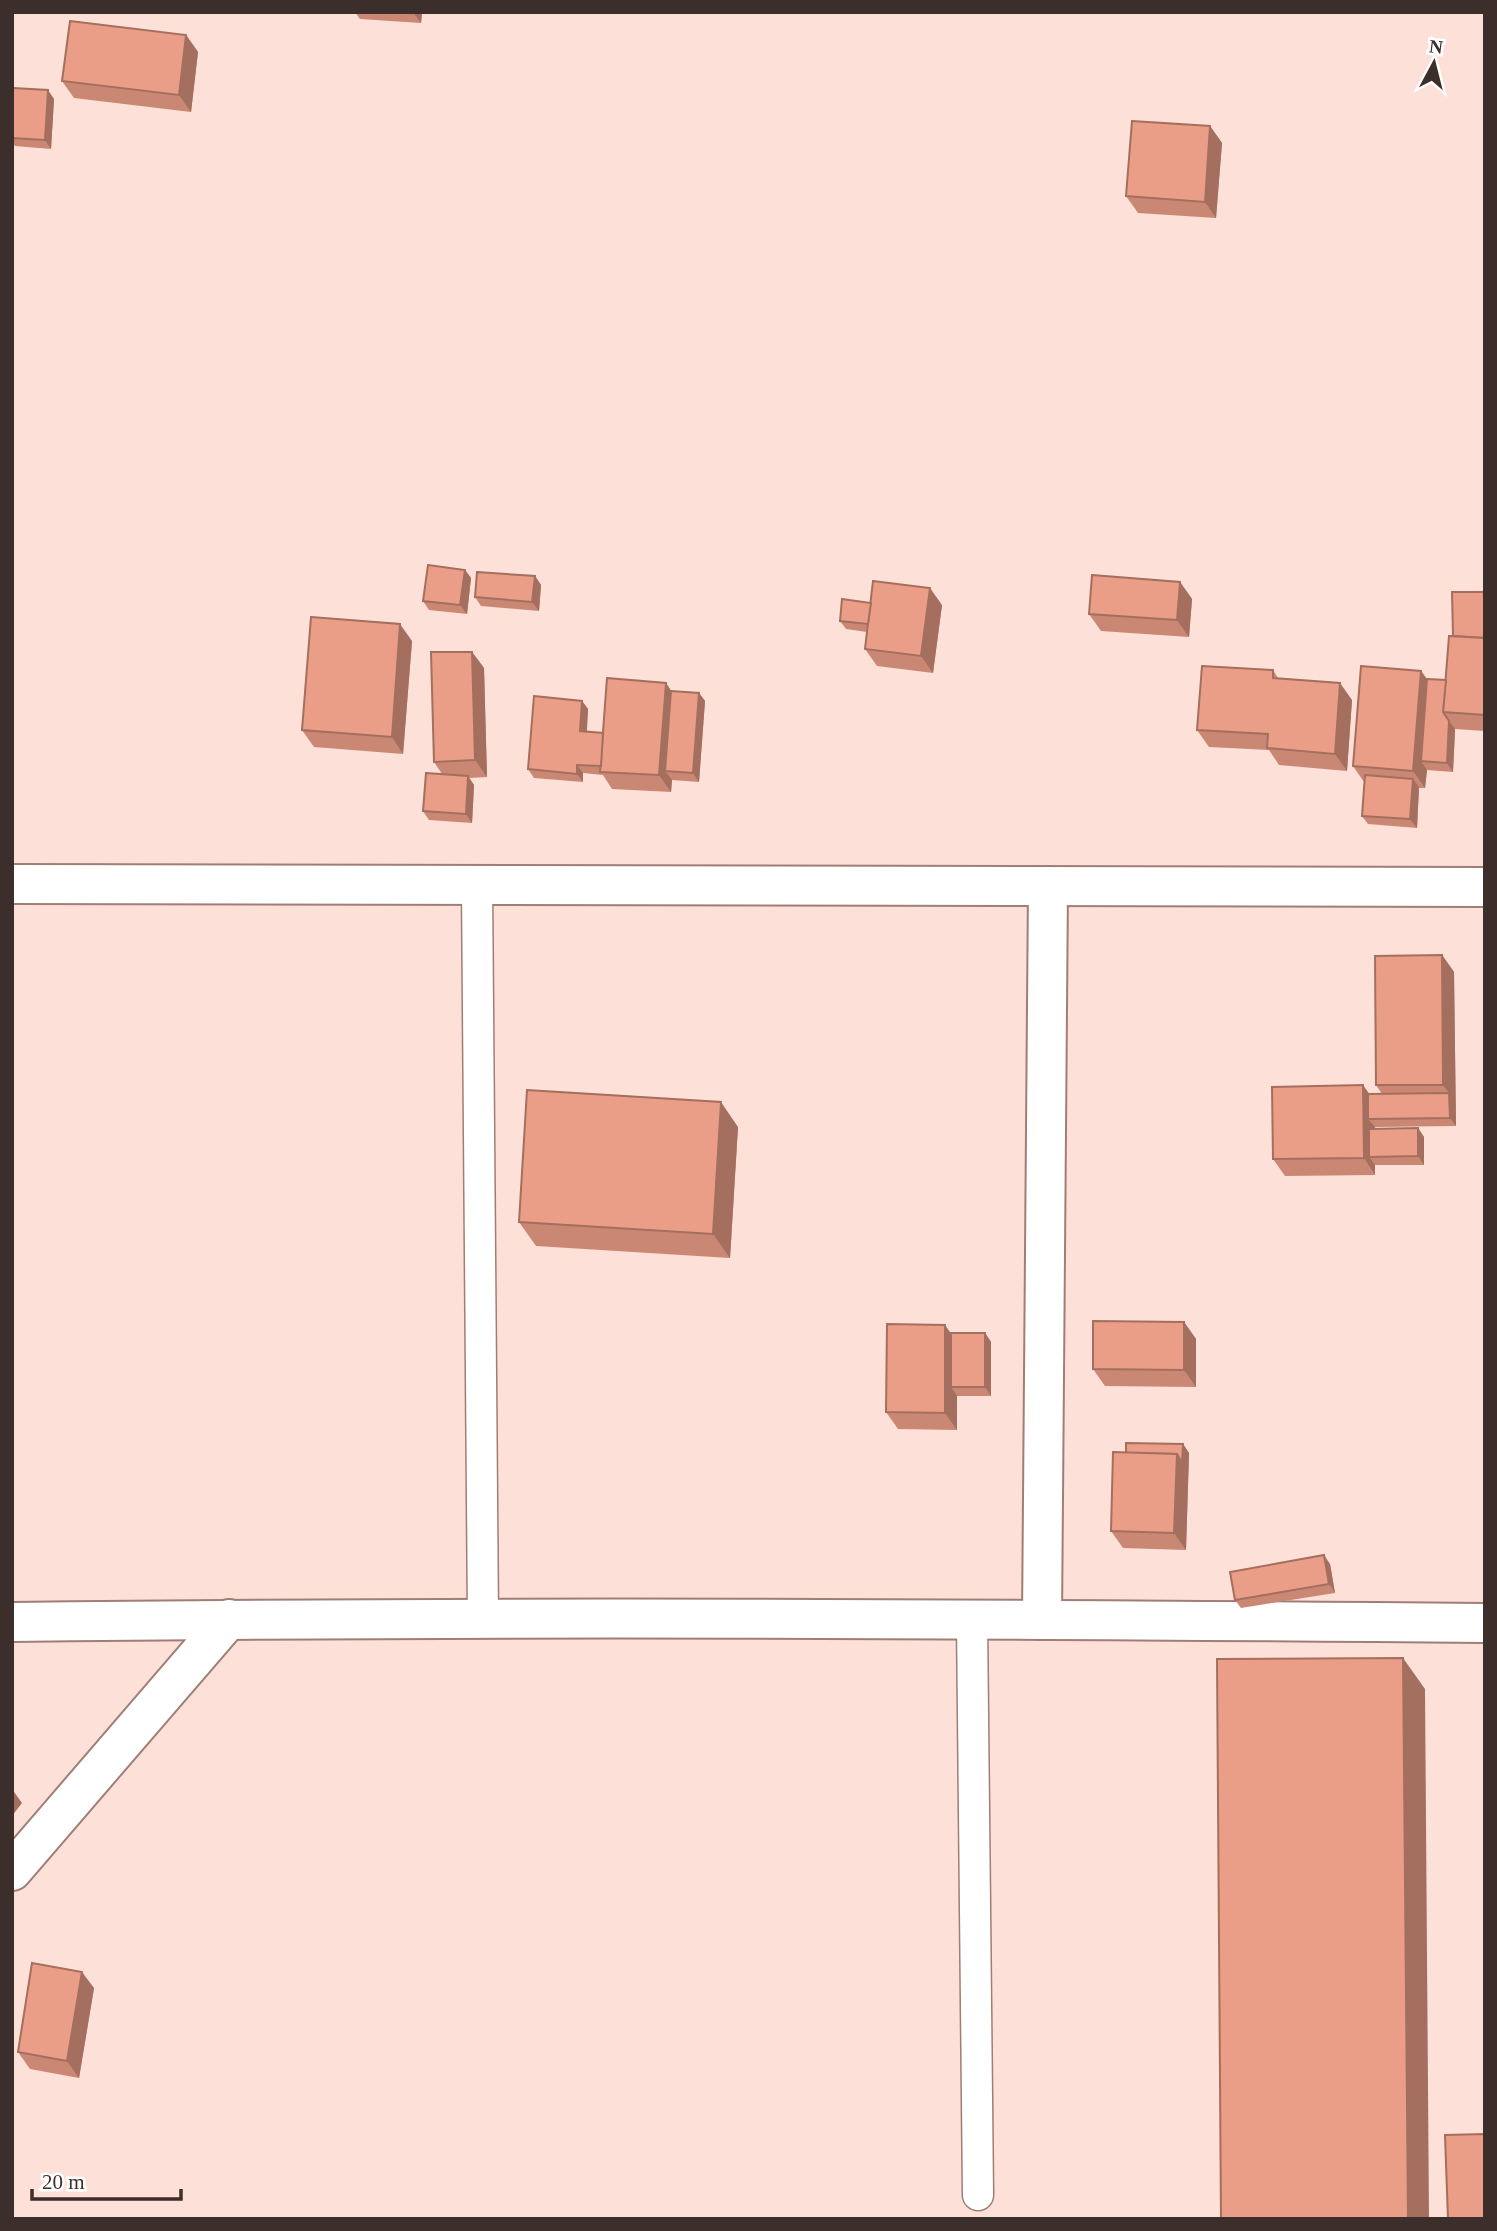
<svg xmlns="http://www.w3.org/2000/svg" width="1497" height="2231" font-family="'Times New Roman',serif">
	<style>
		.lines { fill: none; stroke-linecap: round; stroke-linejoin: round }
		.service-casing { stroke: #9f7e75; stroke-width: 33 }
		.minor-casing { stroke: #9f7e75; stroke-width: 42 }
		.service { stroke: #fff; stroke-width: 30 }
		.minor { stroke: #fff; stroke-width: 38 }
		.wall { fill: #ca8874 }
		.shaded-wall { fill: #a46f5e }
		.building { fill: #eb9e87; stroke: #a46f5e; stroke-width: 2 }
	</style>
	<rect width="100%" height="100%" fill="#fde0d8"/>
	<g class="lines">
		<g class="service-casing">
			<g id="service">
				<path d="M 477,885 L 483,1620"/>
				<path d="M 972,1619 L 978,2195"/>
			</g>
		</g>
		<g class="minor-casing">
			<g id="minor">
				<path d="M 12,884 L 1485,887"/>
				<path d="M 1042,1620 L 1048,886"/>
				<path d="M 12,1622 C 503,1616 994,1619 1485,1623"/>
				<path d="M 12,1871 L 229,1619"/>
			</g>
		</g>
		<use href="#service" class="service"/>
		<use href="#minor" class="minor"/>
	</g>
	<g class="wall">
		<path d="M 355,12 L 422,12 L 421,23 L 360,19 Z"/>
		<path d="M 186,35 L 198,52 L 191,112 L 74,98 L 62,81 Z"/>
		<path d="M 13,88 L 54,99 L 51,149 L 15,146 L 12,143 Z"/>
		<path d="M 1210,126 L 1222,143 L 1216,218 L 1138,213 L 1126,196 Z"/>
		<path d="M 465,570 L 471,578 L 467,614 L 429,610 L 423,601 Z"/>
		<path d="M 535,576 L 541,585 L 539,611 L 481,606 L 475,597 Z"/>
		<path d="M 1180,582 L 1192,599 L 1189,637 L 1101,631 L 1089,614 Z"/>
		<path d="M 1485,592 L 1485,731 L 1455,729 L 1453,772 L 1427,770 L 1425,788 L 1419,788 L 1417,828 L 1368,824 L 1362,816 L 1364,782 L 1353,766 L 1421,671 L 1427,679 L 1446,680 L 1453,636 Z"/>
		<path d="M 871,603 L 942,605 L 933,673 L 877,666 L 865,649 L 867,632 L 846,629 L 840,621 Z"/>
		<path d="M 412,641 L 403,754 L 314,747 L 302,730 Z"/>
		<path d="M 472,652 L 484,668 L 487,777 L 469,778 L 474,785 L 472,823 L 429,820 L 423,811 L 442,774 L 434,762 Z"/>
		<path d="M 1273,670 L 1278,678 L 1352,700 L 1347,771 L 1279,765 L 1269,750 L 1209,747 L 1197,730 Z"/>
		<path d="M 666,683 L 671,691 L 699,693 L 705,701 L 699,782 L 672,780 L 671,792 L 612,789 L 603,775 L 583,773 L 583,782 L 534,778 L 528,769 L 582,701 L 588,709 L 587,732 L 603,733 Z"/>
		<path d="M 1442,955 L 1454,972 L 1456,1126 L 1375,1127 L 1375,1128 L 1418,1128 L 1424,1137 L 1424,1165 L 1375,1165 L 1375,1175 L 1285,1176 L 1273,1159 L 1368,1094 L 1382,1094 L 1376,1085 Z"/>
		<path d="M 738,1127 L 730,1258 L 536,1246 L 519,1222 Z"/>
		<path d="M 1184,1322 L 1196,1339 L 1196,1387 L 1105,1386 L 1093,1369 Z"/>
		<path d="M 985,1333 L 991,1342 L 991,1396 L 957,1396 L 957,1430 L 898,1429 L 886,1412 Z"/>
		<path d="M 1183,1444 L 1189,1453 L 1186,1550 L 1123,1548 L 1111,1531 L 1126,1453 Z"/>
		<path d="M 1330,1564 L 1335,1593 L 1241,1608 L 1235,1600 Z"/>
		<path d="M 94,1988 L 79,2078 L 30,2069 L 18,2052 Z"/>
	</g>
	<g class="shaded-wall">
		<path d="M 413,12 L 422,12 L 421,23 Z"/>
		<path d="M 186,35 L 198,52 L 191,112 L 179,95 Z"/>
		<path d="M 48,90 L 54,99 L 51,149 L 45,140 Z"/>
		<path d="M 1210,126 L 1222,143 L 1216,218 L 1205,202 Z"/>
		<path d="M 465,570 L 471,578 L 467,614 L 460,605 Z"/>
		<path d="M 535,576 L 541,585 L 539,611 L 532,602 Z"/>
		<path d="M 1180,582 L 1192,599 L 1189,637 L 1177,620 Z"/>
		<path d="M 930,588 L 942,605 L 933,673 L 921,656 Z"/>
		<path d="M 400,624 L 412,641 L 403,754 L 392,737 Z"/>
		<path d="M 472,652 L 484,668 L 487,777 L 475,760 Z"/>
		<path d="M 1421,671 L 1433,688 L 1421,761 L 1427,770 L 1425,788 L 1413,771 Z"/>
		<path d="M 666,683 L 677,700 L 665,771 L 672,780 L 671,792 L 659,775 Z"/>
		<path d="M 1340,683 L 1352,700 L 1347,771 L 1335,754 Z"/>
		<path d="M 699,693 L 705,701 L 699,782 L 693,773 Z"/>
		<path d="M 582,701 L 588,709 L 586,740 L 580,731 Z"/>
		<path d="M 1449,721 L 1455,729 L 1453,772 L 1447,763 Z"/>
		<path d="M 577,765 L 583,773 L 583,782 L 577,774 Z"/>
		<path d="M 468,776 L 474,785 L 472,823 L 466,814 Z"/>
		<path d="M 1413,779 L 1419,787 L 1417,828 L 1410,819 Z"/>
		<path d="M 1442,955 L 1454,972 L 1456,1126 L 1450,1118 L 1449,1093 L 1443,1085 Z"/>
		<path d="M 1363,1085 L 1375,1102 L 1368,1119 L 1375,1127 L 1375,1157 L 1369,1157 L 1375,1165 L 1375,1175 L 1364,1158 Z"/>
		<path d="M 721,1102 L 738,1127 L 730,1258 L 713,1234 Z"/>
		<path d="M 1418,1128 L 1424,1137 L 1424,1165 L 1418,1156 Z"/>
		<path d="M 1184,1322 L 1196,1339 L 1196,1387 L 1184,1370 Z"/>
		<path d="M 945,1325 L 957,1342 L 951,1387 L 957,1396 L 957,1430 L 945,1413 Z"/>
		<path d="M 985,1333 L 991,1342 L 991,1396 L 985,1387 Z"/>
		<path d="M 1183,1444 L 1189,1453 L 1186,1550 L 1174,1533 L 1177,1454 Z"/>
		<path d="M 1324,1555 L 1330,1564 L 1335,1593 L 1329,1584 Z"/>
		<path d="M 1403,1658 L 1425,1689 L 1429,2219 L 1408,2219 Z"/>
		<path d="M 12,1789 L 22,1803 L 12,1816 Z"/>
		<path d="M 82,1972 L 94,1988 L 79,2078 L 67,2061 Z"/>
	</g>
	<g class="building">
		<path d="M 70,21 L 186,35 L 179,95 L 62,81 Z"/>
		<path d="M 13,88 L 48,90 L 45,140 L 12,138 Z"/>
		<path d="M 1132,121 L 1210,126 L 1205,202 L 1126,196 Z"/>
		<path d="M 428,565 L 465,570 L 460,605 L 423,601 Z"/>
		<path d="M 477,572 L 535,576 L 532,602 L 475,597 Z"/>
		<path d="M 1092,575 L 1180,582 L 1177,620 L 1089,614 Z"/>
		<path d="M 873,581 L 930,588 L 921,656 L 865,649 Z"/>
		<path d="M 1452,592 L 1485,592 L 1485,638 L 1453,636 Z"/>
		<path d="M 842,599 L 871,603 L 868,624 L 840,621 Z"/>
		<path d="M 311,617 L 400,624 L 392,737 L 302,730 Z"/>
		<path d="M 1449,636 L 1485,638 L 1485,715 L 1443,712 Z"/>
		<path d="M 431,652 L 472,652 L 475,760 L 434,762 Z"/>
		<path d="M 1202,666 L 1273,670 L 1273,678 L 1340,683 L 1335,754 L 1267,748 L 1268,734 L 1197,730 Z"/>
		<path d="M 1361,666 L 1421,671 L 1413,771 L 1353,766 Z"/>
		<path d="M 607,678 L 666,683 L 659,775 L 600,772 Z"/>
		<path d="M 1427,679 L 1446,680 L 1443,712 L 1449,721 L 1447,763 L 1421,761 Z"/>
		<path d="M 671,691 L 699,693 L 693,773 L 665,771 Z"/>
		<path d="M 534,696 L 582,701 L 580,731 L 603,733 L 601,766 L 577,765 L 577,774 L 528,769 Z"/>
		<path d="M 426,773 L 468,776 L 466,814 L 423,811 Z"/>
		<path d="M 1365,775 L 1413,779 L 1410,819 L 1362,816 Z"/>
		<path d="M 1442,955 L 1443,1085 L 1376,1085 L 1375,956 Z"/>
		<path d="M 1363,1085 L 1364,1158 L 1273,1159 L 1272,1087 Z"/>
		<path d="M 527,1090 L 721,1102 L 713,1234 L 519,1222 Z"/>
		<path d="M 1449,1093 L 1450,1118 L 1368,1119 L 1368,1094 Z"/>
		<path d="M 1418,1128 L 1418,1156 L 1369,1157 L 1369,1129 Z"/>
		<path d="M 1093,1321 L 1184,1322 L 1184,1370 L 1093,1369 Z"/>
		<path d="M 887,1324 L 945,1325 L 945,1413 L 886,1412 Z"/>
		<rect x="951" y="1333" width="34" height="54"/>
		<path d="M 1126,1443 L 1183,1444 L 1182,1463 L 1177,1454 L 1126,1453 Z"/>
		<path d="M 1113,1452 L 1177,1454 L 1174,1533 L 1111,1531 Z"/>
		<path d="M 1324,1555 L 1329,1584 L 1235,1600 L 1230,1572 Z"/>
		<path d="M 1403,1658 L 1408,2219 L 1221,2219 L 1217,1659 Z"/>
		<path d="M 32,1963 L 82,1972 L 67,2061 L 18,2052 Z"/>
		<path d="M 1485,2134 L 1485,2219 L 1448,2219 L 1445,2135 Z"/>
	</g>
	<rect width="1497" height="2231" fill="none" stroke="#3c2e2a" stroke-width="28"/>
	<g transform="translate(1434 63) rotate(7)" stroke="#ffffff" stroke-width="5" paint-order="stroke">
	<path d="M0-5L12 26L0 18L-12 26Z" fill="#3c2e2a"/>
	<text y="-10" font-size="19" font-weight="bold" text-anchor="middle" fill="#3c2e2a">N</text>
	</g>
	<path d="M32 2189v10h149v-10" fill="none" stroke="#3c2e2a" stroke-width="3.5"/>
	<text x="42" y="2189" font-size="21" fill="#3c2e2a" stroke="#ffffff" stroke-width="5" paint-order="stroke">20 m</text>
</svg>
